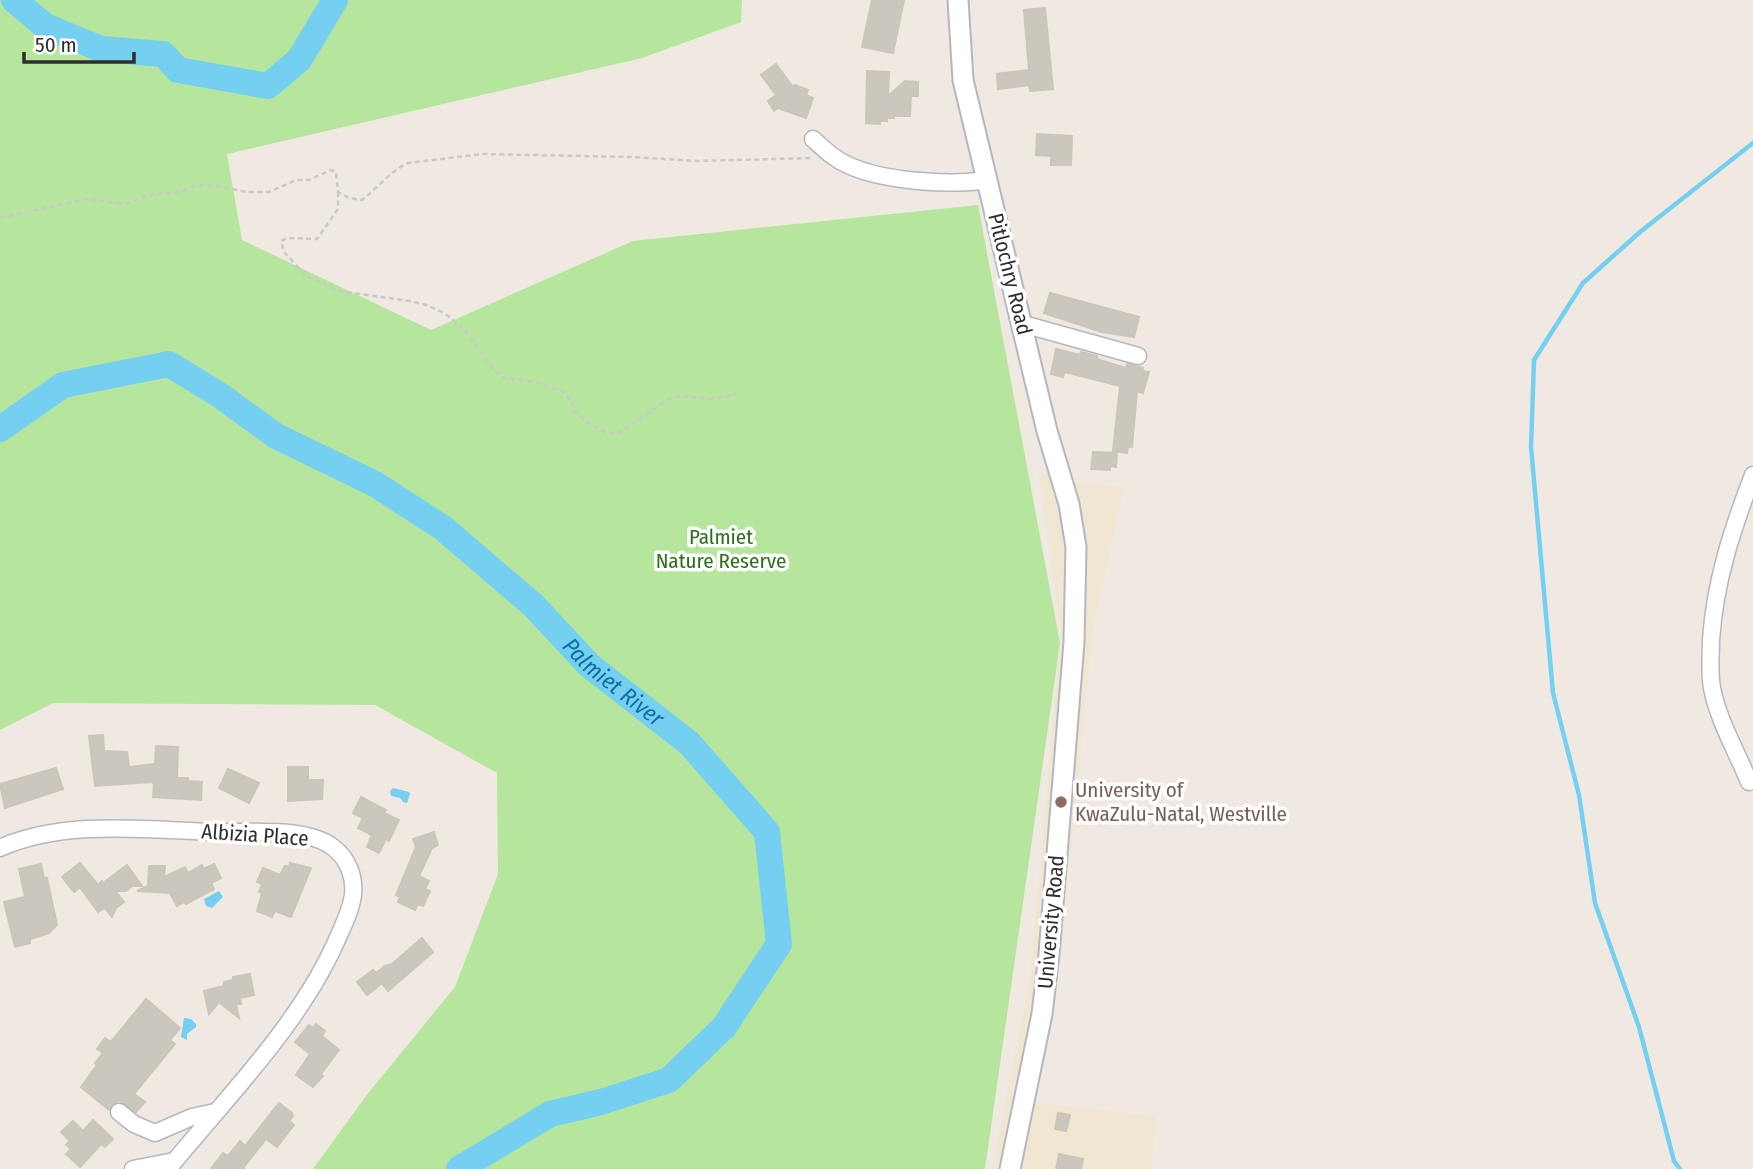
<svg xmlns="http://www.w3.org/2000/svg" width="1753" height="1169" font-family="'Fira Sans Condensed',sans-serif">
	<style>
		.education { fill: #f0e6d1 }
		.green { fill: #b6e59e }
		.water { fill: #75cff0 }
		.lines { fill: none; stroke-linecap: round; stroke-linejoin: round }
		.stream { stroke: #75cff0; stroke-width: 4.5 }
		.river { stroke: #75cff0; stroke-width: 26 }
		.building { fill: #cbc7bf; stroke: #cbc5ba; stroke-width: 2 }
		.minor-casing { stroke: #b4b7c1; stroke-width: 19 }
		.tertiary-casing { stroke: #b4b7c1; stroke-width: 23 }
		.path { stroke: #c9c9c9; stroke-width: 2.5; stroke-dasharray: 5 3.5; stroke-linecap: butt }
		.minor { stroke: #fff; stroke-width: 16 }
		.tertiary { stroke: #fff; stroke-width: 19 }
		.education-dot { fill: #8d6e63; stroke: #fff; stroke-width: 2.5 }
		.labels { text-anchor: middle; stroke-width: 7; stroke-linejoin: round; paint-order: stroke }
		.street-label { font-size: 21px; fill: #2e2e2e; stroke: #fff }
		.park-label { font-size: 21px; fill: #2c6e1b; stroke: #fff }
		.education-label { font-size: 21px; fill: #785e54; stroke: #fff; text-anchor: start }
		.water-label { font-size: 23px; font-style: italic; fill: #0d6fa3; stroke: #fff }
	</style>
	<rect width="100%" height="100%" fill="#efe9e1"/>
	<path class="education" d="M 1038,471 L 1077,483 L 1124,487 L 1093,628 L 1060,961 L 1031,1102 L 1156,1116 L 1151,1169 L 992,1169 L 1030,979 L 1061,633 Z"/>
	<path class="green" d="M 0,0 L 742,0 L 741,22 L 642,58 L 227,154 L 242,240 L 431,330 L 633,241 L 978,205 L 1060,643 L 985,1169 L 313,1169 L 366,1096 L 455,987 L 498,874 L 497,773 L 375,705 L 53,703 L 0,730 Z"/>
	<g class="water">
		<path d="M 393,788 L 409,792 L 410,794 L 407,803 L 403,802 L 400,798 L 391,796 L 390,791 Z"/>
		<path d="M 219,891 L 223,897 L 212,908 L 206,906 L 204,899 Z"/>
		<path d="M 184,1018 L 191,1019 L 196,1024 L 196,1027 L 187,1034 L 187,1040 L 181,1037 Z"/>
	</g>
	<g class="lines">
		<path class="stream" d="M 1680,1169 L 1674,1161 L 1639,1027 L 1595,903 L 1579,795 L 1553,693 L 1531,447 L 1534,360 L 1583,283 L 1640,232 L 1753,143"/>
		<g class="river">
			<path d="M 14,0 L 45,26 L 101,49 L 163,54 L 178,70 L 268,86 L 299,60 L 335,0"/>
			<path id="s1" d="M 0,429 L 63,385 L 169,364 L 221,396 L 276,436 L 375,484 L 443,528 L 533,605 L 590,666 L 689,743 L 767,832 L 779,944 L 724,1027 L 669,1080 L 601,1102 L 550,1114 L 459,1169"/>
		</g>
	</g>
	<g class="building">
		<path d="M 872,0 L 904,0 L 893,53 L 862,47 Z"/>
		<path d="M 1045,8 L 1053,89 L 1030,91 L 1029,85 L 998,89 L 997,74 L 1029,70 L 1024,10 Z"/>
		<path d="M 776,64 L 793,87 L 795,85 L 808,90 L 806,95 L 813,98 L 806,118 L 778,108 L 774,111 L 768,101 L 776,95 L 761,75 Z"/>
		<path d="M 867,71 L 889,72 L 888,96 L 905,81 L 918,82 L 918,96 L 911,96 L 910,116 L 894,116 L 894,118 L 887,118 L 887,121 L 880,121 L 880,124 L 866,123 Z"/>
		<path d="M 1037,134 L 1072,136 L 1071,165 L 1051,165 L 1051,156 L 1036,155 Z"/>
		<path d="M 1050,293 L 1139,317 L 1134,337 L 1102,332 L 1044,313 Z"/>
		<path d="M 1056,349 L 1080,355 L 1081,352 L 1097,356 L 1097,359 L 1103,361 L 1126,368 L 1127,364 L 1143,368 L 1142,371 L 1149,372 L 1143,393 L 1137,391 L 1132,447 L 1128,447 L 1127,453 L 1113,451 L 1120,386 L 1065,372 L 1063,377 L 1051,374 Z"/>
		<path d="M 1093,452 L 1117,453 L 1116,467 L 1110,466 L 1110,470 L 1091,469 Z"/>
		<path d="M 103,735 L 104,751 L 127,752 L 129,767 L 155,764 L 156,746 L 178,747 L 177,778 L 188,778 L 188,781 L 202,782 L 201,800 L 153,797 L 154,785 L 152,782 L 95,786 L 89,736 Z"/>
		<path d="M 288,767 L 308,767 L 308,780 L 323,780 L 322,799 L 288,801 Z"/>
		<path d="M 56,768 L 63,789 L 5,808 L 0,784 Z"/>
		<path d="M 228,769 L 259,783 L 249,803 L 219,788 Z"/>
		<path d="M 361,797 L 386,810 L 384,813 L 399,820 L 389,841 L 386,839 L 379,853 L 367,847 L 372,835 L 358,828 L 363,818 L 353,813 Z"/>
		<path d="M 434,832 L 438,845 L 432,848 L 419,876 L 429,881 L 425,889 L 430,891 L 423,906 L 418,904 L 415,910 L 398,902 L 400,897 L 396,895 L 416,847 L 413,839 Z"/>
		<path d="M 80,863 L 98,885 L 102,881 L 103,883 L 127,865 L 142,886 L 132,886 L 126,891 L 115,891 L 124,902 L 116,908 L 112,917 L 105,908 L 98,912 L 82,890 L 79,888 L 74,892 L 62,877 Z"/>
		<path d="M 290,863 L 311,868 L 291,917 L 275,911 L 272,917 L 257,911 L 262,893 L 259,892 L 262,884 L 257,882 L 263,868 L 280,875 L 285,866 L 289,867 Z"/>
		<path d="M 41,864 L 44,878 L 47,878 L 57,925 L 49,933 L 30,939 L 30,943 L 15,947 L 4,902 L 25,897 L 19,869 Z"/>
		<path d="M 214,864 L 221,878 L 211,883 L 214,889 L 186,904 L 184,902 L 177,906 L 170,893 L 137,891 L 148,886 L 149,866 L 165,866 L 164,877 L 185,867 L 188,873 L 202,865 L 204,869 Z"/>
		<path d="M 422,938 L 433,952 L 388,991 L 382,983 L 367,995 L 357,982 L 373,970 L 376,973 L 385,966 L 392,964 Z"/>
		<path d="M 250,974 L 254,995 L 240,998 L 241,1004 L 236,1004 L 239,1018 L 219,1002 L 209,1014 L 204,991 L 224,986 L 224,982 L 233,980 L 233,977 Z"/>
		<path d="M 146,999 L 180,1028 L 170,1040 L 175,1044 L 134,1094 L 145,1102 L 136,1112 L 119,1100 L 109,1110 L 81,1087 L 97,1065 L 95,1063 L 103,1053 L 97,1049 L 105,1038 L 111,1042 Z"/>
		<path d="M 316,1024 L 325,1031 L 322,1036 L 339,1050 L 321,1074 L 323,1076 L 313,1087 L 296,1075 L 310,1054 L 295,1042 L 309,1025 L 313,1028 Z"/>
		<path d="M 279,1103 L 292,1113 L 293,1116 L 289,1121 L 294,1125 L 277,1147 L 266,1139 L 243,1168 L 245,1169 L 211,1169 L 223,1153 L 228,1156 L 240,1141 L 245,1146 Z"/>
		<path d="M 1058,1113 L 1070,1115 L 1066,1131 L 1055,1129 Z"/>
		<path d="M 93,1120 L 113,1139 L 105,1147 L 101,1144 L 80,1167 L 66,1154 L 71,1149 L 66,1145 L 70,1141 L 61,1132 L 73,1121 L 83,1131 Z"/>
		<path d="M 1059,1154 L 1083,1159 L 1081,1169 L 1056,1169 Z"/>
	</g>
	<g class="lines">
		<g class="minor-casing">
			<g id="minor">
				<path d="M 813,139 C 824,149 834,159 848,165 C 882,181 949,186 987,180"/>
				<path d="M 1023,324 L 1138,356"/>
				<path d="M 1749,782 C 1737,752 1718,720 1712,688 C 1709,672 1711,655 1711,640 C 1715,581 1732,530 1753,475"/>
				<path d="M 0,848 C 65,819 146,830 215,832 C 248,833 307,826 334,848 C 348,859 355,877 353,895 C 351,909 345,922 339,935 C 303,1021 227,1097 168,1169"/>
				<path d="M 119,1112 L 134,1124 L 155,1133 L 192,1117 L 215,1112"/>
				<path d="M 133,1169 L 174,1161"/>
			</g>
		</g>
		<g class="tertiary-casing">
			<path id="tertiary" d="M 958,0 L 963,80 L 1047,431 L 1069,504 L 1076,547 L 1074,642 L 1049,954 L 1042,1014 L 1010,1169"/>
		</g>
		<g class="path">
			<path d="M 338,192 L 338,209 L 317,239 L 287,238 L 281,241 L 284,252 L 305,275 L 338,291 L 410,301 L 426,305 L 444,313 L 461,326 L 494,370 L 504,378 L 536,382 L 564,393 L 572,402 L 576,413 L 585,421 L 606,433 L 619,433 L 670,398 L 680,396 L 714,399 L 736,394"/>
			<path d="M 0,218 L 86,199 L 124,204 L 151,195 L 183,191 L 197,185 L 218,186 L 247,192 L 269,192 L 296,180 L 309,180 L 331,170 L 336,172 L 338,192 L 349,198 L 362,200 C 378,188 390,171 408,163 L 483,154 L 632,157 L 697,161 L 813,158"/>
		</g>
		<use href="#minor" class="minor"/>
		<use href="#tertiary" class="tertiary"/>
	</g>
	<circle class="education-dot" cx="1061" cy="802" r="7"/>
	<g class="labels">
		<g class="street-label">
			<text transform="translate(1010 274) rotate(76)" y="7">Pitlochry Road</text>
			<text transform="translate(255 835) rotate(4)" y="7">Albizia Place</text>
			<text transform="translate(1051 922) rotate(-85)" y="7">University Road</text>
		</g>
		<g class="park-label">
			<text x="721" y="544">Palmiet<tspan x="721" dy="24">Nature Reserve</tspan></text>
		</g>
		<g class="education-label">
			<text x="1075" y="797">University of<tspan x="1075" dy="24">KwaZulu-Natal, Westville</tspan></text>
		</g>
		<g class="water-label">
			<text dy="8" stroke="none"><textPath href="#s1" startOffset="735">Palmiet River</textPath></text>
		</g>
	</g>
	<path d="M24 52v10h110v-10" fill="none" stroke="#2e2e2e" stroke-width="3.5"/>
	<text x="35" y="52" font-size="21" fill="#2e2e2e" stroke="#ffffff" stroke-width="5" paint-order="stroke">50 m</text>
</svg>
